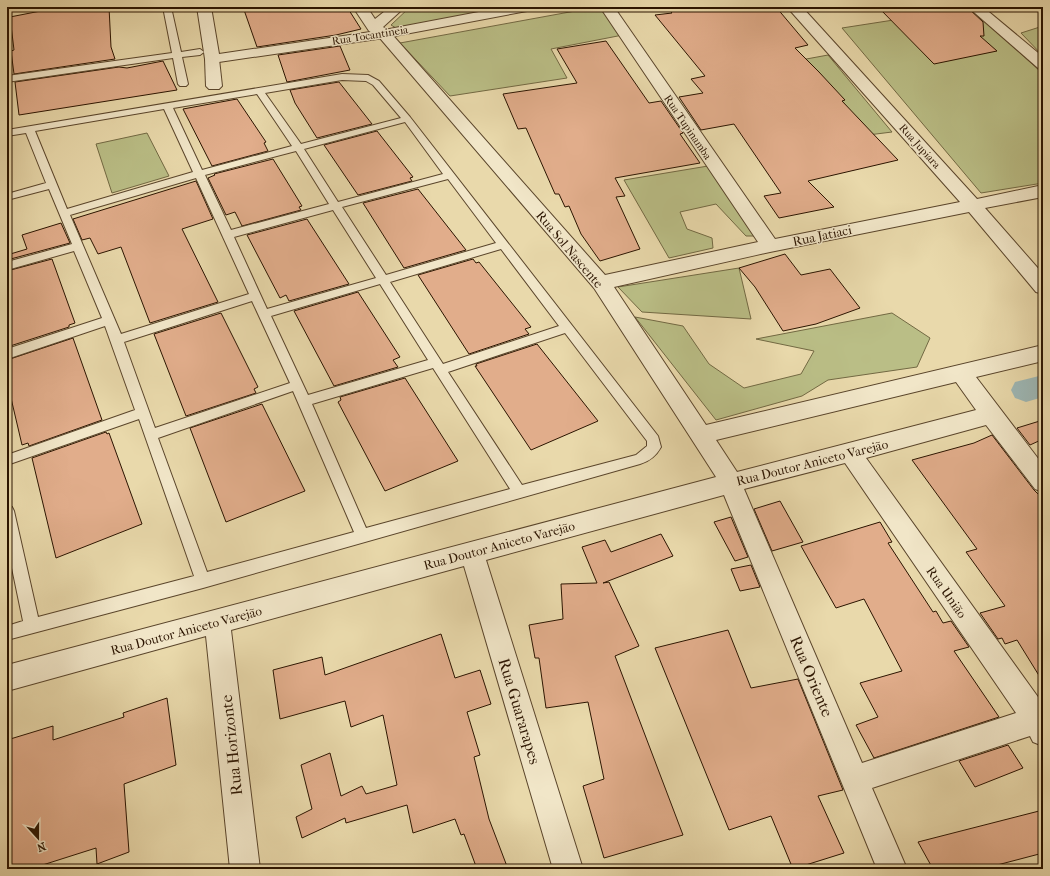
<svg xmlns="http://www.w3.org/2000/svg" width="1050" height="876" font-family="'IM FELL French Canon',serif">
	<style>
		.green { fill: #babe86; stroke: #726943 }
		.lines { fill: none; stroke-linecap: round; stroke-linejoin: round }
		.canal { fill: #9db7b5; fill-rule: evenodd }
		.building { fill: #e1ad8b; stroke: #2b1400 }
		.service-casing { stroke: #5a452b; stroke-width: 2 }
		.minor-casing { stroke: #5a452b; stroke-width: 2 }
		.tertiary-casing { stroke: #5a452b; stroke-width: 2 }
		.service { fill: #f1e6c8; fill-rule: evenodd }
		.minor { fill: #f1e6c8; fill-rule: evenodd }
		.tertiary { fill: #f1e6c8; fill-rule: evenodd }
		.labels { text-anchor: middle; stroke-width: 3; stroke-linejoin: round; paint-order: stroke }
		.far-street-label { font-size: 11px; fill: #2b1400; stroke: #f1e6c8 }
		.street-label { font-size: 13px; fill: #2b1400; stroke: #f1e6c8 }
		.near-street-label { font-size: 16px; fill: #2b1400; stroke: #f1e6c8 }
	</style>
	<rect width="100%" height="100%" fill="#e9d9ab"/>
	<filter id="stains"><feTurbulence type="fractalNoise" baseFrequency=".005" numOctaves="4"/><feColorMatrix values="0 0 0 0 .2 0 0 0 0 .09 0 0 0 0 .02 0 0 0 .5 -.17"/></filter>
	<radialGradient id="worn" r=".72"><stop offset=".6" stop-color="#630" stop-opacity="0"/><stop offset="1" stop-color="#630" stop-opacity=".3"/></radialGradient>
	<g class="green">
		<path d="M 410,7 L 522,7 L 401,31 L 391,25 Z"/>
		<path d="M 597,7 L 606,7 L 628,34 L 551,49 L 567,78 L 450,96 L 400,43 Z"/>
		<path d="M 971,8 L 1043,74 L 1043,183 L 981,193 L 842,28 Z"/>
		<path d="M 1043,26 L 1043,56 L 1021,33 Z"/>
		<path d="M 828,55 L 892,132 L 868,135 L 763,67 Z"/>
		<path d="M 147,133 L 169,176 L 112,193 L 96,144 Z"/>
		<path d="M 714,165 L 758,236 L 746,236 L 716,204 L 680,212 L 687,229 L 712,238 L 713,248 L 669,258 L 624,180 Z"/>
		<path d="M 739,268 L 751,319 L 642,312 L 618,287 Z"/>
		<path d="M 892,313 L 930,338 L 917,367 L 828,380 L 802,396 L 716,420 L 635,317 L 683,326 L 709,364 L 744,388 L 801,374 L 814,351 L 756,339 Z"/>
	</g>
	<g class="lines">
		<path class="canal" d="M 1043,375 L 1043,397 L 1026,402 L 1015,398 L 1011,390 L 1015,382 Z"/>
	</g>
	<g class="building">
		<path d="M 61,7 L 109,7 L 111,47 L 115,59 L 14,74 L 11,51 L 14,50 L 10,17 Z"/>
		<path d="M 243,7 L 347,7 L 361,29 L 336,35 L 257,47 Z"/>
		<path d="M 667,7 L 776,7 L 808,45 L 795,48 L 819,72 L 845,100 L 842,101 L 898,160 L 808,181 L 834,207 L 779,218 L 764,196 L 781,193 L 734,124 L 701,130 L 679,97 L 703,93 L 691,79 L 705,76 L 655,15 L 672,13 Z"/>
		<path d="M 878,7 L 967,7 L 983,22 L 984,36 L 980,36 L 997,51 L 934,64 Z"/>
		<path d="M 606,41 L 649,103 L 661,101 L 683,133 L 680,134 L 700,163 L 615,178 L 625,196 L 616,197 L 640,249 L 600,261 L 581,234 L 569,206 L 565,207 L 559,194 L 555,194 L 526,128 L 518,129 L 503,94 L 577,83 L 557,49 Z"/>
		<path d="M 340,46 L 350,70 L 287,82 L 278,55 Z"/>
		<path d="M 163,61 L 177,90 L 19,115 L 15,82 L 119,67 L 127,68 Z"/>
		<path d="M 339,82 L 372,124 L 317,138 L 295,103 L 290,90 Z"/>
		<path d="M 237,99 L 266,142 L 264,143 L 268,151 L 212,166 L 183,109 Z"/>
		<path d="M 377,131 L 413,177 L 410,178 L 412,181 L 358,195 L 324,145 Z"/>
		<path d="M 273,159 L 302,206 L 299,207 L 301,210 L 242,226 L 235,212 L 226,215 L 208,178 L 215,175 L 214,174 Z"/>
		<path d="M 196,181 L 213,219 L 182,229 L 218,302 L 150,323 L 121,247 L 98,254 L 90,238 L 82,240 L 73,219 Z"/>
		<path d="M 418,189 L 466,250 L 404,268 L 363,203 Z"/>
		<path d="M 307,219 L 349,284 L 289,301 L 286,295 L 280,298 L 247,235 Z"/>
		<path d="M 61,223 L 70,243 L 7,260 L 7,255 L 27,249 L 22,235 Z"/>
		<path d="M 785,254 L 801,275 L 830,269 L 860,308 L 816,324 L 783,331 L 755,287 L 739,268 Z"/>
		<path d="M 52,259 L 75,323 L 69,325 L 69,327 L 7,347 L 7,271 Z"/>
		<path d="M 473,259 L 476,263 L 479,262 L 531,327 L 525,329 L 529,334 L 469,354 L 418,275 Z"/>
		<path d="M 358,292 L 400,357 L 393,360 L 398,367 L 334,386 L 294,311 Z"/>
		<path d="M 221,313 L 258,387 L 254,389 L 256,393 L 186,416 L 154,334 Z"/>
		<path d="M 73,338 L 102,420 L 29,446 L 28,443 L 22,445 L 7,381 L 7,360 Z"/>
		<path d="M 537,344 L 598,421 L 531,450 L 475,366 L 477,366 L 476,364 Z"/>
		<path d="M 405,378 L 458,461 L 385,491 L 338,402 L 341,400 L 340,397 Z"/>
		<path d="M 262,404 L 305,491 L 226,522 L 190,428 Z"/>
		<path d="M 1043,420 L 1043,439 L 1030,445 L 1017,428 Z"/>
		<path d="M 106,432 L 107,434 L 109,433 L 142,524 L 56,558 L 32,458 Z"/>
		<path d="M 992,435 L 1034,490 L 1043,499 L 1043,682 L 1017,640 L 1005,644 L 1002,638 L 998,639 L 980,613 L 1005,606 L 966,552 L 977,549 L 912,460 L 974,443 Z"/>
		<path d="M 780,501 L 803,542 L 772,551 L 754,509 Z"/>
		<path d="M 731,517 L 748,557 L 735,561 L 714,522 Z"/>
		<path d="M 880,522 L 892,542 L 888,543 L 933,612 L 936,611 L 943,623 L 951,621 L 969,647 L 954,651 L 999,717 L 874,758 L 856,725 L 878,717 L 860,683 L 902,671 L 864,599 L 836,608 L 801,546 Z"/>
		<path d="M 661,534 L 673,556 L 603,583 L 609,582 L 639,646 L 615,656 L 683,835 L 604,858 L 583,786 L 604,779 L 588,702 L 546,708 L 539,658 L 535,658 L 529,625 L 563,619 L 561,584 L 597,583 L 582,547 L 605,540 L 611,552 Z"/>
		<path d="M 751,565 L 760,587 L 740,591 L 731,569 Z"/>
		<path d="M 728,630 L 751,688 L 798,679 L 843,790 L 818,796 L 844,853 L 793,869 L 771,816 L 729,830 L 655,648 Z"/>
		<path d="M 441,634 L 455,678 L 480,670 L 491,704 L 467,712 L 480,755 L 474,757 L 489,819 L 508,869 L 477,869 L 464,834 L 461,835 L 455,819 L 413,833 L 407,805 L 346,823 L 345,818 L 302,838 L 296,817 L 312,809 L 301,765 L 330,753 L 341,796 L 362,786 L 366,794 L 397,785 L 383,715 L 351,727 L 345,701 L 280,719 L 273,670 L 322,657 L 325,675 Z"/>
		<path d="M 167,698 L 176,765 L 124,784 L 129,852 L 97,864 L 96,848 L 30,869 L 7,869 L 7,740 L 53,726 L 53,740 L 124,717 L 123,713 Z"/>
		<path d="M 1008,745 L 1023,768 L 975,787 L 959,761 Z"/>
		<path d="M 1043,810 L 1043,853 L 982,869 L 933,869 L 918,842 Z"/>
	</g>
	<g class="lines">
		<g class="service-casing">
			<g id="service">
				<path d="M 163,7 L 171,7 L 181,52 L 200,49 L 204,52 L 200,55 L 182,57 L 188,84 L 186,86 L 180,86 L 178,84 L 173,58 L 7,82 L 7,76 L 172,53 Z"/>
				<path d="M 342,74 L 368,75 L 379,81 L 410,117 L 658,436 L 661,447 C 656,456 650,461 640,464 L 203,588 L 7,640 L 7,626 L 23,621 L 7,544 L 7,505 L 12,507 L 14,511 L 38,617 L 194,576 L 139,419 L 7,465 L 7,455 L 135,410 L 105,326 L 7,359 L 7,349 L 102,318 L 74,251 L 7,270 L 7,262 L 72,244 L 49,189 L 7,200 L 7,194 L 46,183 L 26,133 L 7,136 L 7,130 ZM 342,80 L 366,81 L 373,85 L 401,118 L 301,144 L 265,93 ZM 257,94 L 292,146 L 202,170 L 173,108 ZM 164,109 L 193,172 L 67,209 L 35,131 ZM 405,122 L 443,174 L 338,202 L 304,149 ZM 296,151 L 329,204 L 231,230 L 205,175 ZM 196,178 L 249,294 L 121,334 L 70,215 ZM 448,179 L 496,243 L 386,275 L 342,207 ZM 333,210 L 376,278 L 267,309 L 234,237 ZM 501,249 L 559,326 L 443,364 L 390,282 ZM 380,284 L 428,360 L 308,395 L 271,316 ZM 252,301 L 290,383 L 155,428 L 124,342 ZM 565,333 L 647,441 L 647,446 L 636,455 L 522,485 L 448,372 ZM 433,368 L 510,489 L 366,528 L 312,404 ZM 293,391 L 354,532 L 207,572 L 158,438 Z"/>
			</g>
		</g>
		<g class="minor-casing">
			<g id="minor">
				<path d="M 353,7 L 367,7 L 375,19 L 390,7 L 405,7 L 383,27 L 389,31 L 605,275 L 758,242 L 600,7 L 614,7 L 775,239 L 960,202 L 787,7 L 802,7 L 977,199 L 1043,185 L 1043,197 L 985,208 L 1043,274 L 1043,294 L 1036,292 L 969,212 L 770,252 L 614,287 L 706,425 L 1043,345 L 1043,361 L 976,377 L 1043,465 L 1043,492 L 1035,489 L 986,425 L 866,458 L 1043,704 L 1043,746 L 1033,742 L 1030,736 L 872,788 L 907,869 L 877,869 L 724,495 L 486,560 L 583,869 L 553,869 L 464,566 L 231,630 L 260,869 L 230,869 L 206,636 L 7,691 L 7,665 L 716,477 L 594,288 L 379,37 L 369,31 ZM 956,382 L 976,410 L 737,472 L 716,440 ZM 845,463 L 1016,713 L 862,763 L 744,489 Z"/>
				<path d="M 968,7 L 983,7 L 1043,57 L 1043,70 L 1038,68 Z"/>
				<path d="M 212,55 L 217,56 L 219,59 L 222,86 L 219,89 L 209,89 L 206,86 L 205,59 L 207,56 Z"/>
			</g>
		</g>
		<g class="tertiary-casing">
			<path id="tertiary" d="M 197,7 L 211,7 L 219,54 L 384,30 L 505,7 L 534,7 L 532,10 L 527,11 L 384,38 L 212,63 L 207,62 L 205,59 Z"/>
		</g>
		<use href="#service" class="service"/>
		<use href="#minor" class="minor"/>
		<use href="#tertiary" class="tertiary"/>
	</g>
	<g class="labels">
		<g class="far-street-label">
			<text transform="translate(370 35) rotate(-9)" y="4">Rua Tocantineia</text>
			<text transform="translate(688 127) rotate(56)" y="4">Rua Tupinamba</text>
			<text transform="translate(920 146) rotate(48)" y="4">Rua Jupiara</text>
		</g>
		<g class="street-label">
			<text transform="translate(822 235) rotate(-12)" y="5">Rua Jatiaci</text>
			<text transform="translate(570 249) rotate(50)" y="5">Rua Sol Nascente</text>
			<text transform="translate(812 462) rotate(-14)" y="5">Rua Doutor Aniceto Varejão</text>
			<text transform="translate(499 545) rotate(-15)" y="5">Rua Doutor Aniceto Varejão</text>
			<text transform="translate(947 592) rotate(55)" y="5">Rua União</text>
			<text transform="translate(186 630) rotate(-15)" y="5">Rua Doutor Aniceto Varejão</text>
		</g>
		<g class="near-street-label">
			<text transform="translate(812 676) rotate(67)" y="6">Rua Oriente</text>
			<text transform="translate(520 711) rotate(73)" y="6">Rua Guararapes</text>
			<text transform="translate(231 745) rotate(-96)" y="6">Rua Horizonte</text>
		</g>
	</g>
	<rect width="1050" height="876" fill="none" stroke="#e9d9ab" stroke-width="24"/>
	<rect x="8" y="8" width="1034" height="860" fill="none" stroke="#2b1400" stroke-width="2"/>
	<rect x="12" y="12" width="1026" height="852" fill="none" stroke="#2b1400"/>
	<g transform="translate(38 838) rotate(159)" stroke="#f1e6c8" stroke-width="3" paint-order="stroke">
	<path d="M0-3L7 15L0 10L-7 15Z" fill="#2b1400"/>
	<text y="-6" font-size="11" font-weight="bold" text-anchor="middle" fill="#2b1400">N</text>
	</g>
	<rect width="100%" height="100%" filter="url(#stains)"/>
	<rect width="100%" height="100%" fill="url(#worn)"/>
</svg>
